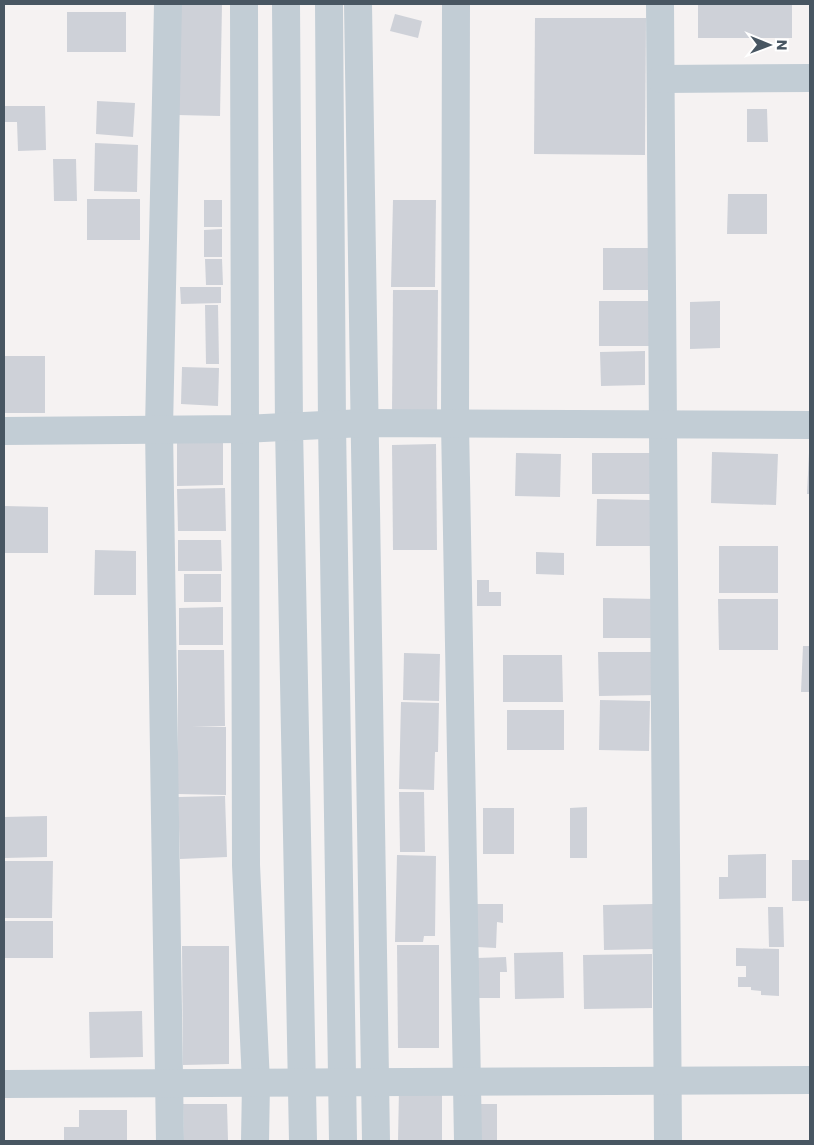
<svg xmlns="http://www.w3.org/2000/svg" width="814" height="1145" font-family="Poppins,sans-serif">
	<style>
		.building { fill: #ced1d8 }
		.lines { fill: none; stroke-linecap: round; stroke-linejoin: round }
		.minor { stroke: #c2cdd5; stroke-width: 28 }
	</style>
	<rect width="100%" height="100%" fill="#f5f2f2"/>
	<g class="building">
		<path d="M 179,4 L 222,4 L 220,116 L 177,115 Z"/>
		<rect x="698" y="4" width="94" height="34"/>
		<rect x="67" y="12" width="59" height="40"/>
		<path d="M 395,14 L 422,21 L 418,38 L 390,31 Z"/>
		<path d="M 535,18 L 646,18 L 645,155 L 534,154 Z"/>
		<path d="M 97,101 L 135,103 L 133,137 L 96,134 Z"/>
		<path d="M 4,106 L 45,106 L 46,150 L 18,151 L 17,122 L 4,122 Z"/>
		<path d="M 747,109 L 767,109 L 768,142 L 747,142 Z"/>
		<path d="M 95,143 L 138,145 L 137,192 L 94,191 Z"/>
		<path d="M 53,159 L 76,159 L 77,201 L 54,201 Z"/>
		<path d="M 728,194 L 767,194 L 767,234 L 727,234 Z"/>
		<rect x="87" y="199" width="53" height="41"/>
		<rect x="204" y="200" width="18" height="27"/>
		<path d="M 393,200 L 436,200 L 435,287 L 391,287 Z"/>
		<path d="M 222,229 L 222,257 L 204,257 L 204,230 Z"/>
		<rect x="603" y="248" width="49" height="42"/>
		<path d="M 205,259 L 222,259 L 223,285 L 206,285 Z"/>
		<path d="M 180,287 L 221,287 L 221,303 L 181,304 Z"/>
		<path d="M 393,290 L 438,290 L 437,413 L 392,413 Z"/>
		<rect x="599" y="301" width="52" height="45"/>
		<path d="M 720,301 L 720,348 L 690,349 L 690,302 Z"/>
		<path d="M 205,305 L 218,305 L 219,364 L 206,364 Z"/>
		<path d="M 645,351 L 645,385 L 601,386 L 600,352 Z"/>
		<rect x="4" y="356" width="41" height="57"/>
		<path d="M 182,367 L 219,368 L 218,406 L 181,404 Z"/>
		<path d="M 177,437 L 223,437 L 223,485 L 177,486 Z"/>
		<path d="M 436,444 L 437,550 L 393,550 L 392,445 Z"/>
		<path d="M 712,452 L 778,454 L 776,505 L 711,503 Z"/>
		<path d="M 516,453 L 561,454 L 560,497 L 515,496 Z"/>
		<rect x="592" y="453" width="58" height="41"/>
		<path d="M 809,453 L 810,453 L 810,494 L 807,494 Z"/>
		<path d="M 225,488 L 226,531 L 178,531 L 177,489 Z"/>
		<path d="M 597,499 L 650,500 L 650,546 L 596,546 Z"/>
		<path d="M 4,506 L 48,507 L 48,553 L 4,553 Z"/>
		<path d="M 178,540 L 221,540 L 222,571 L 178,571 Z"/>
		<rect x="719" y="546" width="59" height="47"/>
		<path d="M 95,550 L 136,551 L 136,595 L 94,595 Z"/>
		<path d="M 536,552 L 564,553 L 564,575 L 536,574 Z"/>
		<rect x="184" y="574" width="37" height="28"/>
		<path d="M 477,580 L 489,580 L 489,592 L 501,592 L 501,606 L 477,606 Z"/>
		<path d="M 603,598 L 658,599 L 658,638 L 603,638 Z"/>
		<path d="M 718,599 L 778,599 L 778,650 L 719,650 Z"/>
		<path d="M 223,607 L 223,645 L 179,645 L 179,608 Z"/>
		<path d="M 803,646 L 810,646 L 810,692 L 801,692 Z"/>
		<path d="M 178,650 L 224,650 L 225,726 L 192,727 L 226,727 L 226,795 L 178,794 Z"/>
		<path d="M 598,652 L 659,652 L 659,695 L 599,696 Z"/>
		<path d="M 404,653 L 440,654 L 439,701 L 403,700 Z"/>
		<path d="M 503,655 L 562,655 L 563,702 L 503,702 Z"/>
		<path d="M 600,700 L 650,701 L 649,751 L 599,750 Z"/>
		<path d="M 401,702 L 439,703 L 438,752 L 435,752 L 434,790 L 399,789 Z"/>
		<rect x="507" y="710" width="57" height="40"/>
		<path d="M 399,792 L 424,792 L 425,852 L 400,852 Z"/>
		<path d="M 225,796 L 227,857 L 180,859 L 178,797 Z"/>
		<path d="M 587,807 L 587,858 L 570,858 L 570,808 Z"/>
		<rect x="483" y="808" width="31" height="46"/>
		<path d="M 47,816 L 47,857 L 4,858 L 4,817 Z"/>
		<path d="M 766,854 L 766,898 L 719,899 L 719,877 L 728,877 L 728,855 Z"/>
		<path d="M 397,855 L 436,856 L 435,936 L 424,936 L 423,942 L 395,942 Z"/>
		<rect x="792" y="860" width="18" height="41"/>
		<path d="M 4,861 L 53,861 L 52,918 L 4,918 Z"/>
		<path d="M 477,904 L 503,904 L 503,923 L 497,922 L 496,948 L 477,947 Z"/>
		<path d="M 653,904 L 654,949 L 604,950 L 603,905 Z"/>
		<path d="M 768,907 L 783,907 L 784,947 L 769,947 Z"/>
		<rect x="4" y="921" width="49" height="37"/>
		<path d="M 397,945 L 439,945 L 439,1048 L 398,1048 Z"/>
		<path d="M 182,946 L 229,946 L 229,1064 L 183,1065 Z"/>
		<path d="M 736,948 L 779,949 L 779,996 L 761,995 L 761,991 L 751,990 L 751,987 L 738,987 L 738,977 L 746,977 L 746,966 L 736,966 Z"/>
		<path d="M 563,952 L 564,998 L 515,999 L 514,953 Z"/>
		<path d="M 652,954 L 652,1008 L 584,1009 L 583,955 Z"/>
		<path d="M 506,957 L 507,972 L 500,972 L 500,998 L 478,998 L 477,958 Z"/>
		<path d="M 142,1011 L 143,1057 L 90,1058 L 89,1012 Z"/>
		<path d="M 399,1089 L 442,1089 L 442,1141 L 398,1141 Z"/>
		<path d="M 183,1104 L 227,1104 L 228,1141 L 184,1141 Z"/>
		<rect x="480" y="1104" width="17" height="37"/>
		<path d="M 79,1110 L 127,1110 L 127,1141 L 64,1141 L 64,1127 L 79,1127 Z"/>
	</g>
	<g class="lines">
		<g class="minor">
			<path d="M 168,4 L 159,429 L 170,1141"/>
			<path d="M 244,4 L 246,865 L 256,1083 L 255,1141"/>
			<path d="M 286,4 L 289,427 L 303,1141"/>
			<path d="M 329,4 L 332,424 L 343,1141"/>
			<path d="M 358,4 L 376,1141"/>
			<path d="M 456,4 L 455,423 L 468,1141"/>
			<path d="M 660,4 L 668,1141"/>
			<path d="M 661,79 L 810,78"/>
			<path d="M 4,431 L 245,429 L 363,423 L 810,425"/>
			<path d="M 4,1084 L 810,1080"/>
		</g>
	</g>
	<rect width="814" height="1145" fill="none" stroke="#485662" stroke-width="10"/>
	<g transform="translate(769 45) rotate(91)" stroke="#ffffff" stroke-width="4" paint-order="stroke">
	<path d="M0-4L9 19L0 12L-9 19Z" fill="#485662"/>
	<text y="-8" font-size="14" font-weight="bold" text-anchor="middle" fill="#485662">N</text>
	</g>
</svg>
